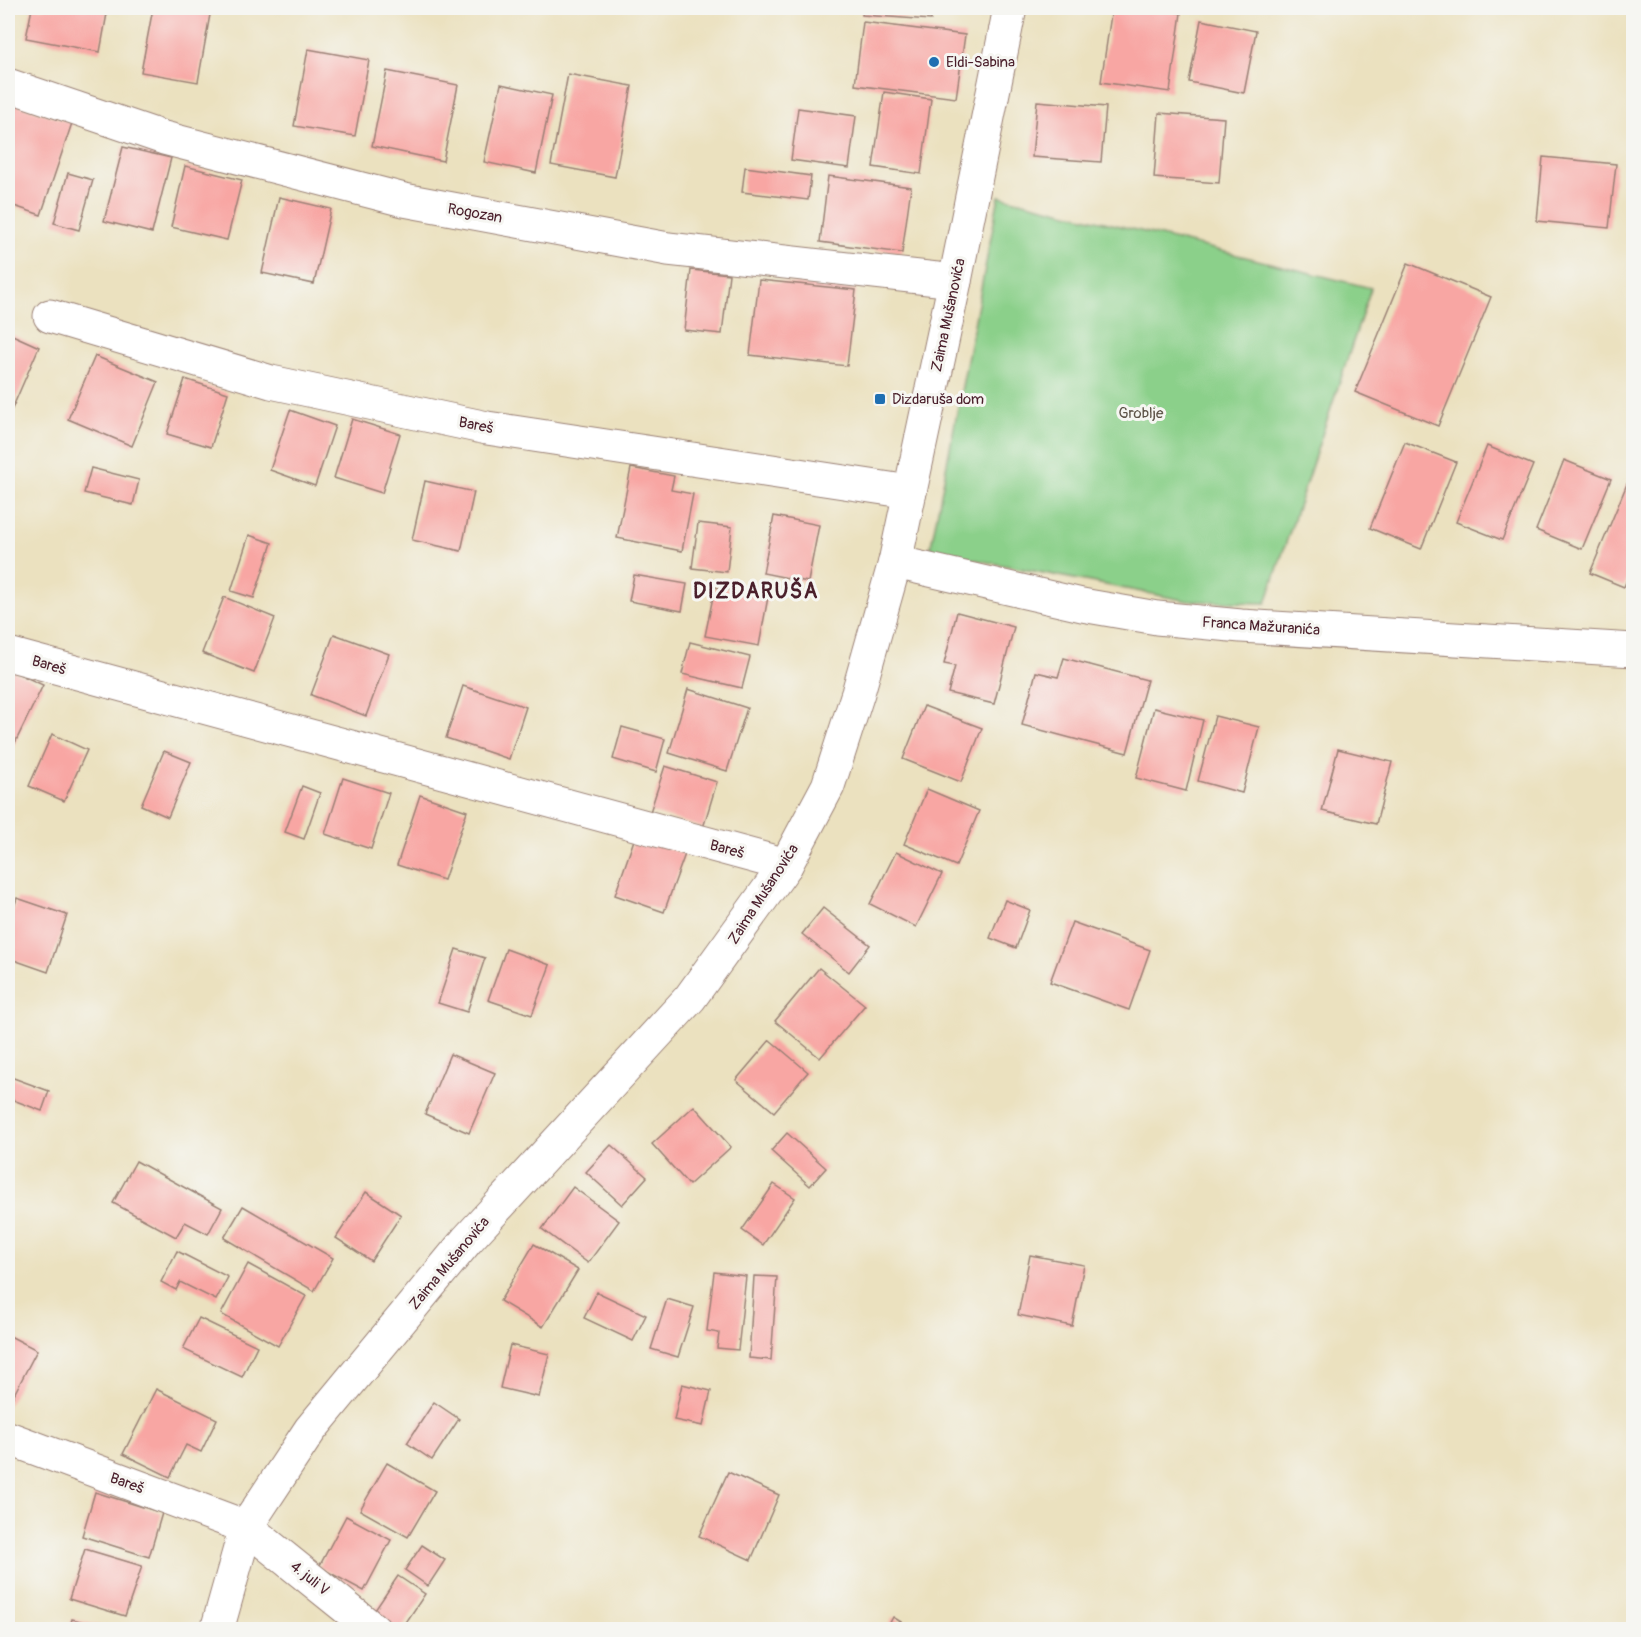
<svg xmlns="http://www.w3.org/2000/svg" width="1641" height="1637" font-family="Pangolin,sans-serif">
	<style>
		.green { fill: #8bd08a; stroke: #6a785a; stroke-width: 1.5 }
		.building { fill: #f8a6a3 }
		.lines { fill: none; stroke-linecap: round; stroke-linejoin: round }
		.minor-casing { stroke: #9a8075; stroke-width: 35 }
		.minor { stroke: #fff; stroke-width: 33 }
		.poi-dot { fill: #1f6fb2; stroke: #f6f6f2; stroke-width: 2 }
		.labels { text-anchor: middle; stroke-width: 6; stroke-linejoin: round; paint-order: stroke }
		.poi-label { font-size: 15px; fill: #4a1f2b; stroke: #f6f6f2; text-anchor: start }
		.street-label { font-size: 15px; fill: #4a1f2b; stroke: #f6f6f2 }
		.park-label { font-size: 15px; fill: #5e5448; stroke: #f6f6f2 }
		.district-label { font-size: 21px; font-weight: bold; letter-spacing: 1.5px; fill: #4a1f2b; stroke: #f6f6f2 }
	</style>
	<rect width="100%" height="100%" fill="#f6f6f2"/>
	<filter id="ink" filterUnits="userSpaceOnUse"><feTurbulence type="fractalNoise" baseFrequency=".0167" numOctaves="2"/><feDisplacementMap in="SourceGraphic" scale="12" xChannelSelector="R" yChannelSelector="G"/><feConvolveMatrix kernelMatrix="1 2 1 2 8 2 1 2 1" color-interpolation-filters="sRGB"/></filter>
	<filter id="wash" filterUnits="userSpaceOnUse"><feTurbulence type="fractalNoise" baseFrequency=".008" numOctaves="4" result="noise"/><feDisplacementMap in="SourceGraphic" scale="24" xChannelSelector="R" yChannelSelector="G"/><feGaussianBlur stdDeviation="1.35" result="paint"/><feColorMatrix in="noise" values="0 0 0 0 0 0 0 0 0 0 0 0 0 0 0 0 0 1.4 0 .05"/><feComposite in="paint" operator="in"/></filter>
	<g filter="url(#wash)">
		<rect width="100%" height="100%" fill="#ebe1bf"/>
		<path class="green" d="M 999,196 L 1371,288 L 1266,603 L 1188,601 L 930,551 Z"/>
		<g id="blocks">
			<g class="building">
				<path d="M 32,8 L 108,8 L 100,52 L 26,38 Z"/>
				<path d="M 153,8 L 211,9 L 198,82 L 141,72 Z"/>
				<path d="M 863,8 L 932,8 L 931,20 L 862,15 Z"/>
				<path d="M 1112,8 L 1143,8 L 1181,13 L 1170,92 L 1101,82 Z"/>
				<path d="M 1201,20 L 1256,31 L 1244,93 L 1189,82 Z"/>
				<path d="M 863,22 L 965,35 L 956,98 L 855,85 Z"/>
				<path d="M 308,49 L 369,60 L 355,136 L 294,126 Z"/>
				<path d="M 387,71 L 458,85 L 443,161 L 372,146 Z"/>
				<path d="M 568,74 L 632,86 L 615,177 L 551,165 Z"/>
				<path d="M 501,84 L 552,95 L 536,173 L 484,162 Z"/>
				<path d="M 884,92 L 931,99 L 921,174 L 873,167 Z"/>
				<path d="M 1037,101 L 1106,107 L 1101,162 L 1032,157 Z"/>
				<path d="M 13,103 L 72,123 L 41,215 L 8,204 L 8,119 Z"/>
				<path d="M 798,108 L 856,116 L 849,168 L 791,160 Z"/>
				<path d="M 1159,113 L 1224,118 L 1219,183 L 1154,178 Z"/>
				<path d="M 123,147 L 171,158 L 152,233 L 104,221 Z"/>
				<path d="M 1543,157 L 1616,164 L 1609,228 L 1537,221 Z"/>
				<path d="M 185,166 L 242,180 L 227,240 L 171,227 Z"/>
				<path d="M 745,167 L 811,176 L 808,200 L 742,192 Z"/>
				<path d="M 68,173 L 93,180 L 79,230 L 54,223 Z"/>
				<path d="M 828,176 L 911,187 L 902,253 L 820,242 Z"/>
				<path d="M 279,197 L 331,209 L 314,284 L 262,273 Z"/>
				<path d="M 1408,263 L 1491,297 L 1438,426 L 1355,392 Z"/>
				<path d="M 691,270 L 729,274 L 722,334 L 684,330 Z"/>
				<path d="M 759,280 L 856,290 L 847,366 L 750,355 Z"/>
				<path d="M 8,333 L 39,347 L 12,409 L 8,407 Z"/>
				<path d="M 95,356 L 158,382 L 132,446 L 68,419 Z"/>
				<path d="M 185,379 L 228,393 L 211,447 L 167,434 Z"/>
				<path d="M 290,410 L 335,426 L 315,486 L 270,470 Z"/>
				<path d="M 352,419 L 400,434 L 382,493 L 334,478 Z"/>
				<path d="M 1405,442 L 1456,462 L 1421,549 L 1370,528 Z"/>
				<path d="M 1487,446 L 1533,465 L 1502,540 L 1456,522 Z"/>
				<path d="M 1564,460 L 1611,479 L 1582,549 L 1536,530 Z"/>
				<path d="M 91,468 L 139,480 L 133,505 L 84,493 Z"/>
				<path d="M 631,468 L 674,476 L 671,490 L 693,494 L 682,551 L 617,538 Z"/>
				<path d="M 425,481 L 474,492 L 461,551 L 412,540 Z"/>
				<path d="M 1627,484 L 1634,487 L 1634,563 L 1624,587 L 1590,573 Z"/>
				<path d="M 774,516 L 819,525 L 808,582 L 763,573 Z"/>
				<path d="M 698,523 L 732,527 L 727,572 L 692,568 Z"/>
				<path d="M 249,535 L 272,543 L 254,598 L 231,591 Z"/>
				<path d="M 634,575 L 687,584 L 682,611 L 629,601 Z"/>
				<path d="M 715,587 L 768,597 L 759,646 L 705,636 Z"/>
				<path d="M 224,597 L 275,618 L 254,673 L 202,653 Z"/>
				<path d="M 957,612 L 1014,627 L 994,704 L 948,693 L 955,666 L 944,664 Z"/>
				<path d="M 334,634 L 389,654 L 366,716 L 311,695 Z"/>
				<path d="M 690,642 L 750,657 L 742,688 L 682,674 Z"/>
				<path d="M 1064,658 L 1147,680 L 1127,753 L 1022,725 L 1036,672 L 1058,677 Z"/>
				<path d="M 8,669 L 43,685 L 13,747 L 8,745 Z"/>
				<path d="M 463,686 L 526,707 L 509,759 L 446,738 Z"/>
				<path d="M 688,689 L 747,708 L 727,771 L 669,753 Z"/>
				<path d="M 924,706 L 982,728 L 961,782 L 903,759 Z"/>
				<path d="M 1154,708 L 1203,720 L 1186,791 L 1136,778 Z"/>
				<path d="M 1215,716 L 1259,727 L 1242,793 L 1198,781 Z"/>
				<path d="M 622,727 L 665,739 L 656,772 L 613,759 Z"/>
				<path d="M 52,734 L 87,750 L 64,801 L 29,786 Z"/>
				<path d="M 1338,749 L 1392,762 L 1376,824 L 1322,811 Z"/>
				<path d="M 164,751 L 191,762 L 168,817 L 141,805 Z"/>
				<path d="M 665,766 L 717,782 L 703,828 L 650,812 Z"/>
				<path d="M 343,778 L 389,793 L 371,849 L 325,834 Z"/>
				<path d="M 302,786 L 320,793 L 304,839 L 285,832 Z"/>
				<path d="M 927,789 L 979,811 L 956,866 L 904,844 Z"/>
				<path d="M 420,795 L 467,811 L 444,880 L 397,865 Z"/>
				<path d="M 635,837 L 685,854 L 664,912 L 615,895 Z"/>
				<path d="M 896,852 L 942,874 L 916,927 L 870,904 Z"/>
				<path d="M 17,898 L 67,915 L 48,972 L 8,958 L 8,926 Z"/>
				<path d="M 1005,900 L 1030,910 L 1016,948 L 990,938 Z"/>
				<path d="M 823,908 L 870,945 L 849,972 L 802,934 Z"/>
				<path d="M 1072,922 L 1150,950 L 1129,1010 L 1050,982 Z"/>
				<path d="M 456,949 L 485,958 L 467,1012 L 438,1003 Z"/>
				<path d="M 506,949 L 550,965 L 532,1015 L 488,1000 Z"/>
				<path d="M 819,968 L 865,1005 L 820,1058 L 775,1021 Z"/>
				<path d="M 770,1040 L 808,1072 L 774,1112 L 736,1080 Z"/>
				<path d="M 450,1054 L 495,1073 L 469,1133 L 425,1114 Z"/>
				<path d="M 8,1076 L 49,1091 L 42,1111 L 8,1098 Z"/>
				<path d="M 694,1106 L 731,1147 L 689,1185 L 652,1144 Z"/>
				<path d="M 787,1133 L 826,1168 L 810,1186 L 771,1151 Z"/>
				<path d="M 611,1145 L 647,1177 L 622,1205 L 586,1172 Z"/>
				<path d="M 136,1161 L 222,1208 L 208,1234 L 185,1222 L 176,1237 L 113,1203 Z"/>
				<path d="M 774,1184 L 795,1198 L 763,1245 L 742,1230 Z"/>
				<path d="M 573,1187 L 619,1221 L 588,1263 L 542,1229 Z"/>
				<path d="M 366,1192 L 401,1215 L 371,1261 L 336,1238 Z"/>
				<path d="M 243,1206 L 333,1258 L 314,1291 L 224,1238 Z"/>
				<path d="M 534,1244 L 578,1270 L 543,1327 L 500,1301 Z"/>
				<path d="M 177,1251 L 228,1277 L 216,1300 L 180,1282 L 176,1290 L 161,1282 Z"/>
				<path d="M 1030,1255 L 1084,1265 L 1072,1326 L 1018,1315 Z"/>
				<path d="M 248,1264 L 306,1296 L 278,1346 L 221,1314 Z"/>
				<path d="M 714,1272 L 746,1276 L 738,1350 L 717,1348 L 719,1333 L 707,1331 Z"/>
				<path d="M 754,1276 L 777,1277 L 771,1360 L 749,1358 Z"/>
				<path d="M 597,1292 L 646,1315 L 633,1341 L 584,1318 Z"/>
				<path d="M 667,1299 L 694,1307 L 678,1357 L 651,1349 Z"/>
				<path d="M 199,1318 L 257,1346 L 242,1377 L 183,1349 Z"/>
				<path d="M 8,1335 L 37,1350 L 8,1406 Z"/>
				<path d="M 510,1345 L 549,1354 L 539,1397 L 500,1388 Z"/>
				<path d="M 682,1384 L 711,1391 L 703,1426 L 674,1420 Z"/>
				<path d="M 156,1389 L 217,1419 L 201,1452 L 186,1445 L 170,1477 L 123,1454 Z"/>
				<path d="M 434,1402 L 459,1419 L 432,1460 L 407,1443 Z"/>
				<path d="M 387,1463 L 435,1491 L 408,1537 L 360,1510 Z"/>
				<path d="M 728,1472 L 779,1495 L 751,1560 L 699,1536 Z"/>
				<path d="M 95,1492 L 162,1513 L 149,1557 L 82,1536 Z"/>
				<path d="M 346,1516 L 391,1540 L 364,1591 L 319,1567 Z"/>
				<path d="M 422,1545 L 445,1560 L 428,1586 L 405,1570 Z"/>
				<path d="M 85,1549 L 142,1566 L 125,1616 L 69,1599 Z"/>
				<path d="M 398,1576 L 425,1594 L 401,1630 L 391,1630 L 371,1616 Z"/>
				<path d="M 893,1617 L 914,1630 L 886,1630 Z"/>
				<path d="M 72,1619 L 111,1629 L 110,1630 L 69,1630 Z"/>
			</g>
		</g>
	</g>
	<g filter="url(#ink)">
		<use href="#blocks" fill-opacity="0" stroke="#9a8075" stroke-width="1.5"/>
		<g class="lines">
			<g class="minor-casing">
				<g id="minor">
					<path d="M 8,85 L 164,138 L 404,200 L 668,249 L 955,281"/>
					<path d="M 50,316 L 271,382 L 487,428 L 910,492"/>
					<path d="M 895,562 L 1082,605 L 1157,618 L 1241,626 L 1634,650"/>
					<path d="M 8,654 L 786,865"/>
					<path d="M 8,1438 L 246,1527 L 374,1630"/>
					<path d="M 217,1630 L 246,1527 L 310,1430 L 467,1240 L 690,998 L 786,865 L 828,786 L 858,693 L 895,562 L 955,281 L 1010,8"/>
				</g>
			</g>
			<use href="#minor" class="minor"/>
		</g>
	</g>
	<g class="poi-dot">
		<circle cx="934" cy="62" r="6"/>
		<rect x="874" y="393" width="12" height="12" rx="3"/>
	</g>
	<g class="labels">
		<g class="poi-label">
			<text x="946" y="67">Eldi-Sabina</text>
			<text x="892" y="404">Dizdaruša dom</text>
		</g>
		<g class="street-label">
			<text transform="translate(475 213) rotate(10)" y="5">Rogozan</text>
			<text transform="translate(948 315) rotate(-78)" y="5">Zaima Mušanovića</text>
			<text transform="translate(476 425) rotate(11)" y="5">Bareš</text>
			<text transform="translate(1261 626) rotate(4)" y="5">Franca Mažuranića</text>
			<text transform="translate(49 665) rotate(16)" y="5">Bareš</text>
			<text transform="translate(727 849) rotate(15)" y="5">Bareš</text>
			<text transform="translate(763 894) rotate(-57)" y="5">Zaima Mušanovića</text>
			<text transform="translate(449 1263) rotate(-50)" y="5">Zaima Mušanovića</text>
			<text transform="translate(127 1483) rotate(20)" y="5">Bareš</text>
			<text transform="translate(310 1578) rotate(39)" y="5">4. juli V</text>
		</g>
		<g class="park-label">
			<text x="1141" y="418">Groblje</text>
		</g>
		<g class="district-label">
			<text x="756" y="598">DIZDARUŠA</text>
		</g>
	</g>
	<rect width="1641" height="1637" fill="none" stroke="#f6f6f2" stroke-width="30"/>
</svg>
